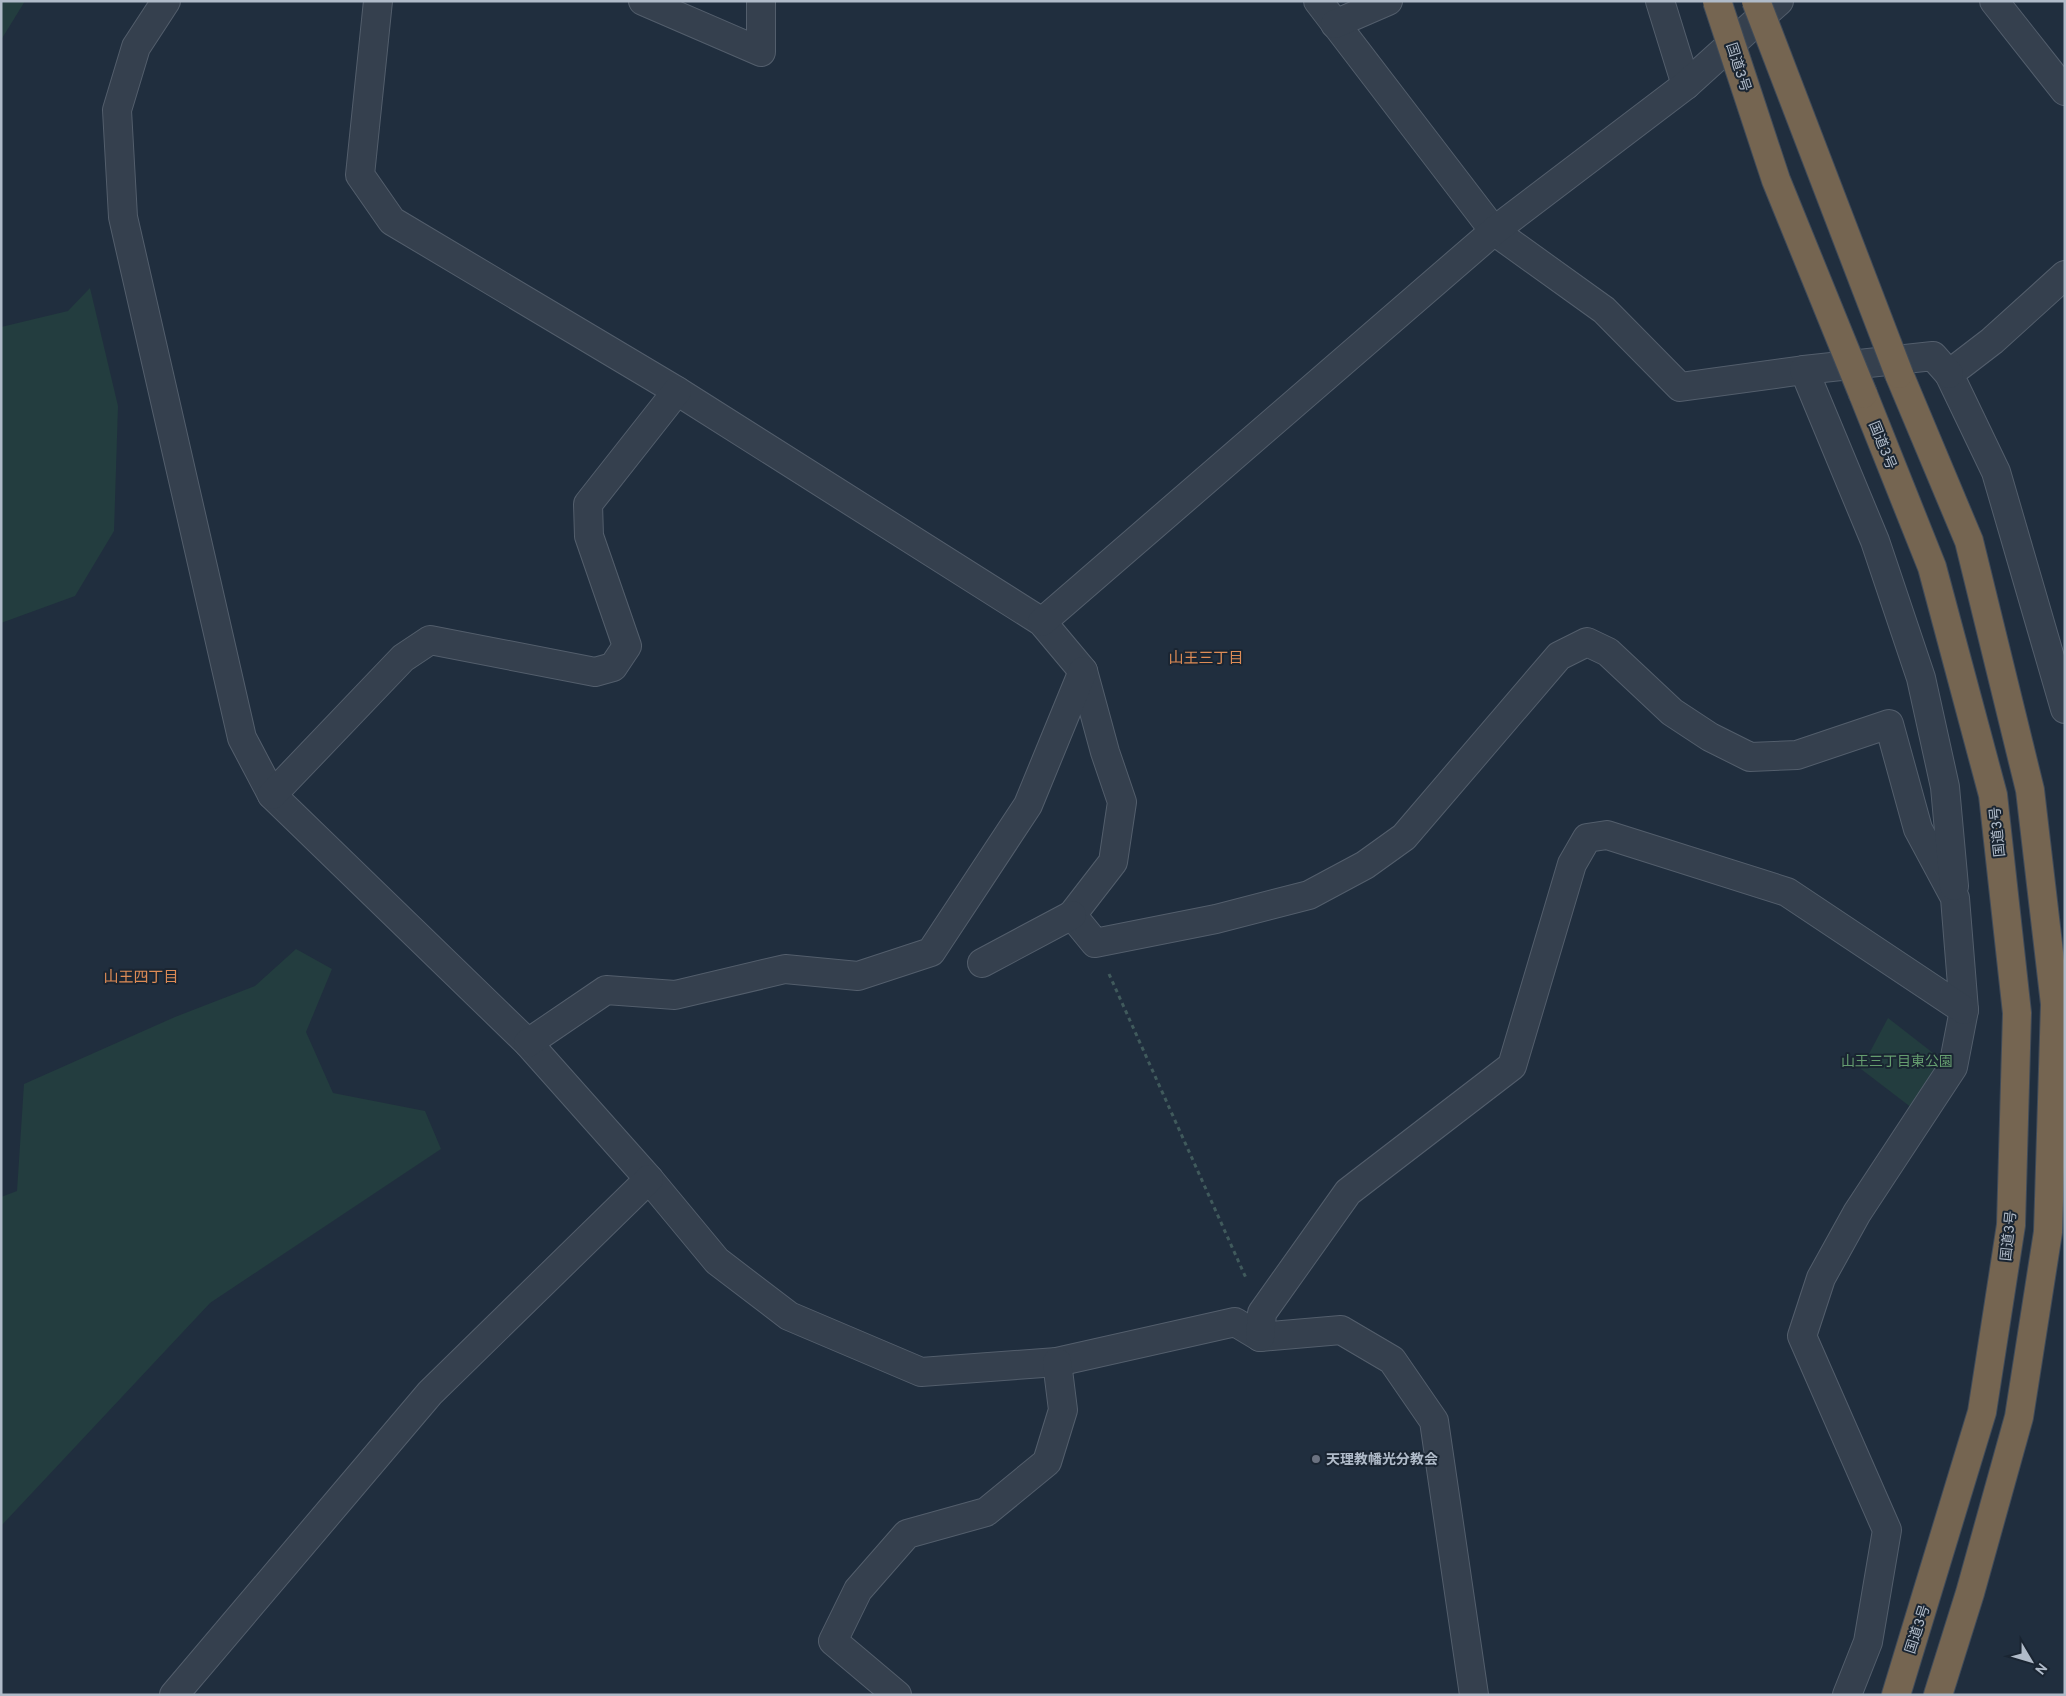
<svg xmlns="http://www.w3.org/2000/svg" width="2066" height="1696" font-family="Overpass,'Noto Sans JP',sans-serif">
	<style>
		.green { fill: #233d3f }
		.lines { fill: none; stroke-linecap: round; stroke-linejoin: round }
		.street-casing { stroke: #535e6c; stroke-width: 30 }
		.highway-casing { stroke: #404b59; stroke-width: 30 }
		.path { stroke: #405a5c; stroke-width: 3; stroke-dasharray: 4 4; stroke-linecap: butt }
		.street { stroke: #35404e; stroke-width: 28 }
		.highway { stroke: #756551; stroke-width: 28 }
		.highway-bridge-casing { stroke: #404b59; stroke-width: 30; stroke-linecap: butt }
		.highway-bridge { stroke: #756551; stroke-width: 28 }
		.worship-dot { fill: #6b7280; stroke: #1a2532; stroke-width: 2 }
		.labels { text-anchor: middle; stroke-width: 4; stroke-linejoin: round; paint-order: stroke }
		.street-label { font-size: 14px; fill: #b0bbc9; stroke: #1a2532 }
		.park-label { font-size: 14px; fill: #659d6f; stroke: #1a2532 }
		.poi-label { font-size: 14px; font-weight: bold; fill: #b0bbc9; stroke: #1a2532; text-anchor: start }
		.neighbourhood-label { font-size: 15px; fill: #de8c56; stroke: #1a2532 }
	</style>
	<rect width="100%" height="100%" fill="#202e3e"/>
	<g class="green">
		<path d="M 1,1 L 25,1 L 1,40 Z"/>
		<path d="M 90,288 L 118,406 L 114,531 L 75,596 L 1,623 L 1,327 L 68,311 Z"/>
		<path d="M 296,949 L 332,969 L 306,1032 L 333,1093 L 425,1111 L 441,1149 L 210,1303 L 1,1526 L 1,1197 L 17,1191 L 24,1084 L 175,1017 L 255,986 Z"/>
		<path d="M 1888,1018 L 1942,1060 L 1912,1108 L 1861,1069 Z"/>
	</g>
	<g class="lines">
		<g class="street-casing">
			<g id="street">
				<path d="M 166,1 L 136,47 L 117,110 L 123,217 L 242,738 L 272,795 L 528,1043 L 649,1179 L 717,1261 L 789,1316 L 921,1372 L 1057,1362 L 1235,1322 L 1260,1337 L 1341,1330 L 1392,1360 L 1434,1421 L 1474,1695"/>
				<path d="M 378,1 L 360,175 L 392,221 L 677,391 L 1042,622 L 1083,671 L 1105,752 L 1122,802 L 1113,862 L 1072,915 L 1095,943 L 1216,919 L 1309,895 L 1365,865 L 1404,837 L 1559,656 L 1587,642 L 1608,652 L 1672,712 L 1710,737 L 1750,757 L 1797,755 L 1889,724 L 1918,829 L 1955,898 L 1964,1010 L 1953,1067 L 1857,1213 L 1821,1278 L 1802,1336 L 1887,1530 L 1868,1642 L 1847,1695"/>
				<path d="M 643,1 L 761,52 L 761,1"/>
				<path d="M 1318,1 L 1494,231 L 1604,310 L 1680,387 L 1804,370"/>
				<path d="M 1660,1 L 1686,85"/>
				<path d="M 1994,1 L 2065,91"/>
				<path d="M 1335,24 L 1388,1"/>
				<path d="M 2065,275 L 1992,341 L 1949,374 L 1996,472 L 2065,709"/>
				<path d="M 1949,374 L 1933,356 L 1804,370 L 1875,541 L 1921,678 L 1945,787 L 1954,886"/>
				<path d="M 1042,622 L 1494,231 L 1686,85 L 1779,1"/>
				<path d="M 272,795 L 403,658 L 430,640 L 595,672 L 613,667 L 627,646 L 589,536 L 588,504 L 677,391"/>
				<path d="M 982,963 L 1072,915"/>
				<path d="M 528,1043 L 606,990 L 675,995 L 785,969 L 858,976 L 931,952 L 1028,805 L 1083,671"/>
				<path d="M 1260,1337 L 1262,1313 L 1348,1192 L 1512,1066 L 1572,864 L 1587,838 L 1607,835 L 1787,892 L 1964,1010"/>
				<path d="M 174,1695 L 430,1393 L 649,1179"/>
				<path d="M 897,1695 L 833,1641 L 858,1590 L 907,1534 L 986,1512 L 1047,1462 L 1063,1410 L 1057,1362"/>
			</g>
		</g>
		<g class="highway-casing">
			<g id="highway">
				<path d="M 1899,374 L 1969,541 L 2030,790 L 2055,1004 L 2048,1232 L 2019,1417 L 1970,1593 L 1938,1695"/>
				<path d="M 1863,394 L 1932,567 L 1993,795 L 2017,1013 L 2011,1225 L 1982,1412 L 1896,1695"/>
			</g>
		</g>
		<path class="path" d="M 1109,974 L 1246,1278"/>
		<use href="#street" class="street"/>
		<use href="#highway" class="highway"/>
		<g class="highway-bridge-casing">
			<g id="highway-bridge">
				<path d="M 1717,1 L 1776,180 L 1863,394"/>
				<path d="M 1756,1 L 1899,374"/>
			</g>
		</g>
		<use href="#highway-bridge" class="highway-bridge"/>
	</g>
	<circle class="worship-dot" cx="1316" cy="1459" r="5"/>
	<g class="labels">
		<g class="street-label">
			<text transform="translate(1739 67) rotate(72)" y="5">国道3号</text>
			<text transform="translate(1883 445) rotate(68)" y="5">国道3号</text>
			<text transform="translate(1997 832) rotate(-96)" y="5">国道3号</text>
			<text transform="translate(2008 1236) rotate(-84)" y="5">国道3号</text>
			<text transform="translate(1917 1629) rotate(-72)" y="5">国道3号</text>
		</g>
		<g class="park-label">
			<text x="1897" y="1066">山王三丁目東公園</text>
		</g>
		<g class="poi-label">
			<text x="1326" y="1464">天理教幡光分教会</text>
		</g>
		<g class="neighbourhood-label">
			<text x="1206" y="663">山王三丁目</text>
			<text x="141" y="982">山王四丁目</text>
		</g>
	</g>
	<rect width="2066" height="1696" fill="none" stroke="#b0bbc9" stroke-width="5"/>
	<g transform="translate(2031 1661) rotate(128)" stroke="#1a2532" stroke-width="4" paint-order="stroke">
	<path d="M0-4L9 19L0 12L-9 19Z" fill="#b0bbc9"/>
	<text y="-8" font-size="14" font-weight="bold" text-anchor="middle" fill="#b0bbc9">N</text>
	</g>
</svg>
